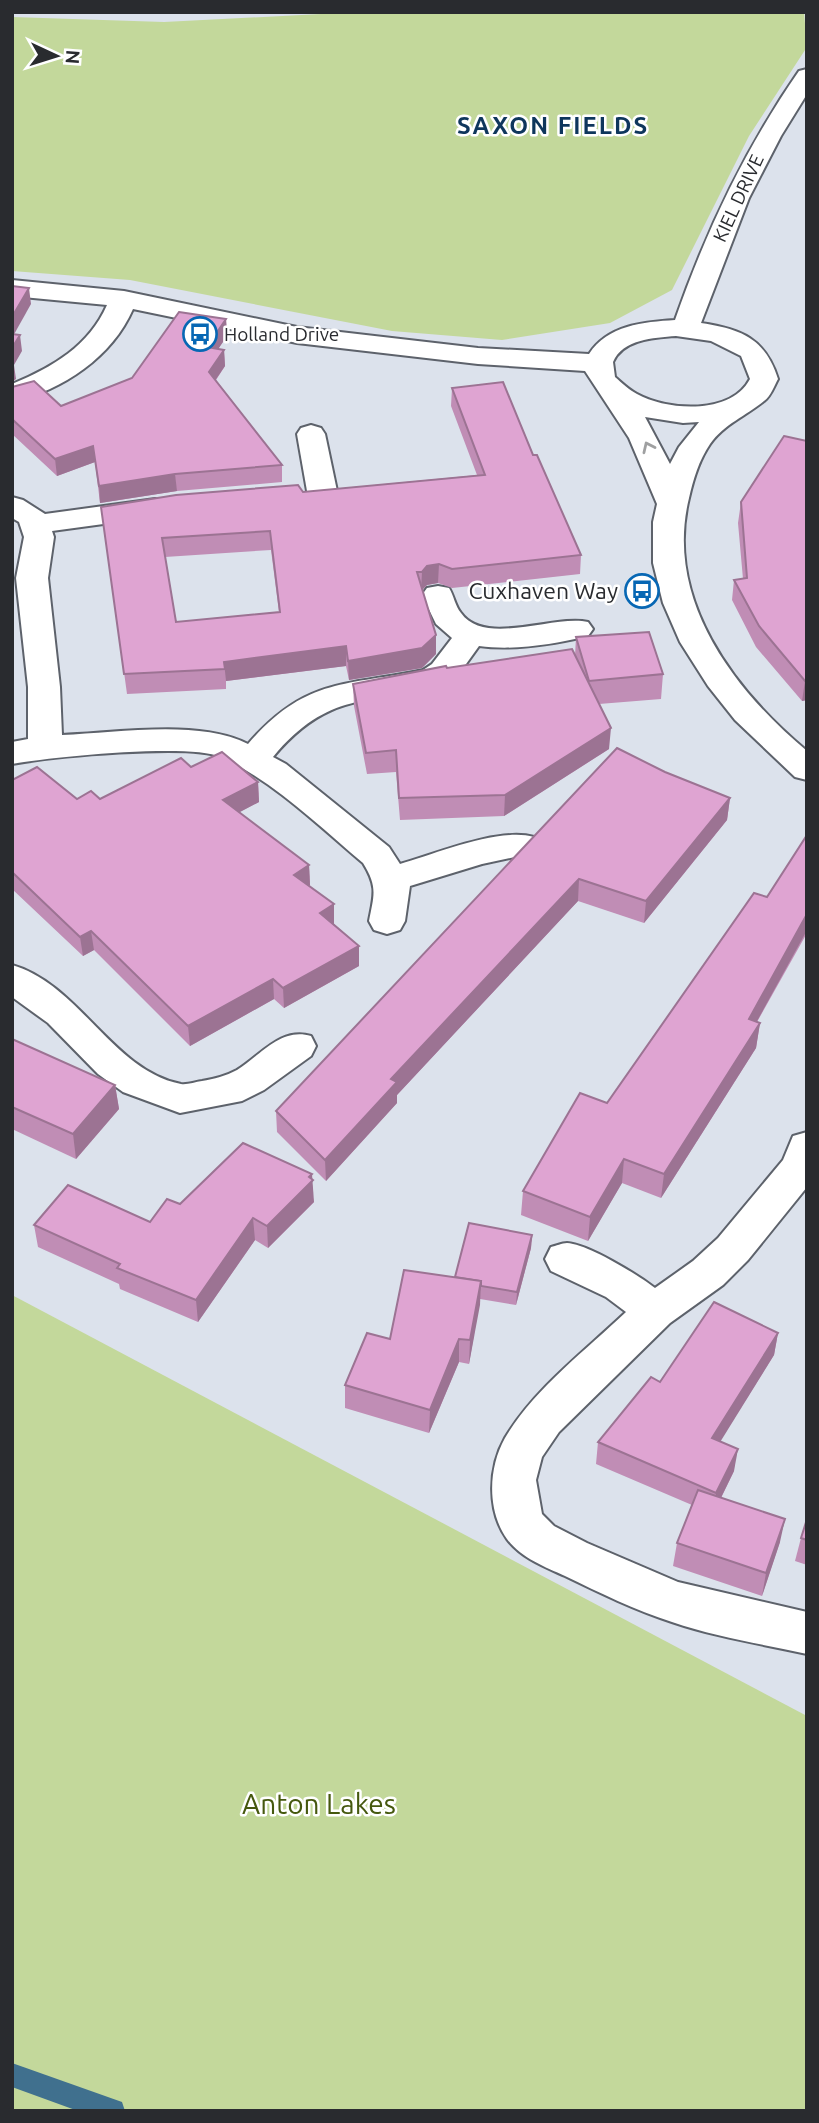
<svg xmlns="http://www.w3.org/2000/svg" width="819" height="2123" font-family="Ubuntu,sans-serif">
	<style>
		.green { fill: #c3d89b }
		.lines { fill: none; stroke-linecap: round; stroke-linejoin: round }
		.stream { fill: #40708e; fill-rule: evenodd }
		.minor-casing { stroke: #5d626b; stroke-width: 4 }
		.minor { fill: #fff; fill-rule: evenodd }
		.wall { fill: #c08db5; fill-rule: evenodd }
		.shaded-wall { fill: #9c7393 }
		.building { fill: #dfa4d2; stroke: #9c7393; stroke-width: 2; fill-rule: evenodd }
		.oneway { stroke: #9fa0a1 }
		.labels { text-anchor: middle; stroke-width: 5; stroke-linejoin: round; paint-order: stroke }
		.far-street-label { font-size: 19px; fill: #292b2f; stroke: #fff }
		.far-poi-label { font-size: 19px; fill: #292b2f; stroke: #fff; text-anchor: start }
		.poi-label { font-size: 23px; fill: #292b2f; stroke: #fff; text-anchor: end }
		.far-district-label { font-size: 24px; font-weight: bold; letter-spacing: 2px; fill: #0e365c; stroke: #fff }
		.near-park-label { font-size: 28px; fill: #45580e; stroke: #fff }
	</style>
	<rect width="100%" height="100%" fill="#dce2ec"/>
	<g class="green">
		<path d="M 359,12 L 804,12 L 807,47 L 749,136 L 672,290 L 610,323 L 502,340 L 392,331 L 130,280 L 12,271 L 12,17 L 164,22 Z"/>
		<path d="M 12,1295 L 807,1716 L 807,2111 L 12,2111 Z"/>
	</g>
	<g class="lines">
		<path class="stream" d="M 12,2063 L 122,2102 L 125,2111 L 78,2111 L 12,2087 Z"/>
		<g class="minor-casing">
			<g id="minor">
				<path d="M 807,69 L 807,94 L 781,136 L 749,198 L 701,323 C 741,329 765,338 778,379 C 774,386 771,396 764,401 C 746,416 724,424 710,444 C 699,460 693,480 689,498 C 664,599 734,690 807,751 L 807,780 L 795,777 L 735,720 L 708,686 L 680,642 L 663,603 L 653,563 L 653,522 L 657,504 L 629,438 L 585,371 L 478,364 L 297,343 L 133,309 C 112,357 63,390 12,402 L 12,384 C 53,367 89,346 107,305 L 12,296 L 12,280 L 124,291 L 297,327 L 478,348 L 589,354 C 608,325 643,322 675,320 C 706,231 745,149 799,71 ZM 676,336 L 711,341 L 741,356 L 750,379 C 731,415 668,411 637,394 C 629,390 622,383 615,377 L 613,362 C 623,339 653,338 676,336 ZM 645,417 L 683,423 L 699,422 L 679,447 L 670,464 Z"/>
				<path d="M 311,425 L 321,428 L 325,434 L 337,491 L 333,497 L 322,500 L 311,497 L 307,491 L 297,434 L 301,428 Z"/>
				<path d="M 12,497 L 23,500 L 45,514 L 155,499 L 166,502 L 170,508 L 166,514 L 155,517 L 52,531 L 54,537 L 48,578 L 60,687 L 62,735 C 116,733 199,719 248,744 C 305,678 344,686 423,670 L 432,664 L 452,638 L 436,624 L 422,595 L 427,588 L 438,586 L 449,588 C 454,596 455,606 461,613 C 485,647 555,614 588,622 L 593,629 L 588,636 C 554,644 515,651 479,646 L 456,678 L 445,685 C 368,705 329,690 273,757 L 286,764 L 389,847 L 400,864 C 435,854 499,827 534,837 L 540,845 L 534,853 L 482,864 L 410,886 L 405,921 L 400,930 L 387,934 L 374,930 L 369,921 C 374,895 378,887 363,863 C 319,826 275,782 221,757 C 189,743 51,757 12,764 L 12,742 L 28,739 L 28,687 L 16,578 L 24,537 L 19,522 L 12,518 Z"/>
				<path d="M 12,965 C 79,984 113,1071 181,1084 C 187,1085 195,1082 202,1081 C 214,1079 226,1076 237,1070 C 261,1055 281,1027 311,1036 L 316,1046 L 311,1056 L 264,1090 L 242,1101 L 180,1113 L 123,1092 L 98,1074 L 48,1023 L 12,997 Z"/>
				<path d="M 807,1132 L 807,1187 L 748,1260 L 723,1285 L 670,1323 L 559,1432 L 542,1457 L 536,1480 L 542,1514 L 554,1526 L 587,1543 L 678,1582 L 807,1612 L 807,1654 C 762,1644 716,1637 672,1622 C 635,1610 600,1593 565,1576 C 545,1567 521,1558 507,1539 C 487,1511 488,1468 505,1438 C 534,1389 585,1351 626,1312 L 606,1297 L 551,1271 L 545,1259 L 551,1247 C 556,1246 562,1243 567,1243 C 588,1244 638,1275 655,1288 L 693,1261 L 718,1238 L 783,1160 L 793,1136 Z"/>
			</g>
		</g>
		<use href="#minor" class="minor"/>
	</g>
	<g class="wall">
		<path d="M 226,319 L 227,336 L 218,349 L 224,350 L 225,366 L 216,380 L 282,465 L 282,482 L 177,491 L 100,503 L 95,462 L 57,476 L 12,434 L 12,387 L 61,406 L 132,378 Z"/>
		<path d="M 452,388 L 533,455 L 581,555 L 580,574 L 452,588 L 438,583 L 427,585 L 422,590 L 436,654 L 422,668 L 349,680 L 346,666 L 226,681 L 226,689 L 127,694 L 104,526 L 303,492 L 477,475 L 451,406 ZM 271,550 L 279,612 L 176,622 L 165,557 Z"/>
		<path d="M 807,441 L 807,700 L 802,701 L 756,647 L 732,600 L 734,580 L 743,579 L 738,523 L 741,502 Z"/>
		<path d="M 576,637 L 663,674 L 661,699 L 599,704 L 609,749 L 504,816 L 400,820 L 396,772 L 367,774 L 354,706 L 353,684 L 447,668 L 575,656 Z"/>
		<path d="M 191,767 L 258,782 L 259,802 L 239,812 L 309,865 L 310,885 L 309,886 L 334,924 L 359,946 L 359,966 L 284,1008 L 274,999 L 190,1046 L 94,950 L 83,956 L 12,889 L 12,780 L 77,799 L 100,799 Z"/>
		<path d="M 665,772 L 730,798 L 727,820 L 644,923 L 578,901 L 397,1095 L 397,1103 L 326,1181 L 277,1132 L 276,1111 Z"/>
		<path d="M 807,835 L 807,933 L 757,1022 L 760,1023 L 756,1048 L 661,1198 L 622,1183 L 588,1241 L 521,1215 L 523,1191 L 607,1103 L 767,897 Z"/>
		<path d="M 12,1039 L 115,1085 L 119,1109 L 76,1159 L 12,1129 Z"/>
		<path d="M 314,1202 L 268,1248 L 255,1240 L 198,1322 L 120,1289 L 119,1284 L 38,1247 L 34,1225 L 150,1222 L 180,1204 Z"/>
		<path d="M 532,1235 L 531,1248 L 516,1305 L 480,1299 L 469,1364 L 459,1362 L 429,1433 L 345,1408 L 345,1385 L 455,1277 Z"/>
		<path d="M 778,1333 L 774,1355 L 720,1441 L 734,1471 L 721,1498 L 780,1542 L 762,1596 L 673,1566 L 677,1543 L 692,1505 L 596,1464 L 598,1442 L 660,1382 Z"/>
		<path d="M 807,1519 L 807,1565 L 795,1561 L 801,1538 Z"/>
	</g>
	<g class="shaded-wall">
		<path d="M 29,288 L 31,304 L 12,338 L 12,317 Z"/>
		<path d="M 226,319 L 227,336 L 208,364 L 207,347 Z"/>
		<path d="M 20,335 L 22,351 L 14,365 L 16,379 L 12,382 L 12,348 Z"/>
		<path d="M 224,350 L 225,366 L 210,388 L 209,372 Z"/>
		<path d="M 93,446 L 95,462 L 57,476 L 55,459 Z"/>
		<path d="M 175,474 L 177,491 L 100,503 L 99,486 Z"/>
		<path d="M 439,564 L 438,583 L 427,585 L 421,591 L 422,572 L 427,566 Z"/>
		<path d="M 436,635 L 436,654 L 422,668 L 349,680 L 348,661 Z"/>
		<path d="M 346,646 L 346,666 L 226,681 L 224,662 Z"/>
		<path d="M 807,680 L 807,700 L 802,701 L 805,681 Z"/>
		<path d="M 611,728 L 609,749 L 504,816 L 505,795 Z"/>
		<path d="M 258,782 L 259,802 L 225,820 L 223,800 Z"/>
		<path d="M 730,798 L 727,820 L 644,923 L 646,901 Z"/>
		<path d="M 309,865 L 310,885 L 295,895 L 294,875 Z"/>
		<path d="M 579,879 L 578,901 L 397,1095 L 397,1103 L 326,1181 L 325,1160 L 391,1079 Z"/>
		<path d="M 334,904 L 334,924 L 321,932 L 320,913 Z"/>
		<path d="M 807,914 L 806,932 L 745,1043 L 749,1019 Z"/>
		<path d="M 91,931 L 94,950 L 83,956 L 80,937 Z"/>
		<path d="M 359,946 L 359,966 L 284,1008 L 283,988 Z"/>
		<path d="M 273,979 L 274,999 L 190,1046 L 188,1026 Z"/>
		<path d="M 760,1023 L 756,1048 L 661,1198 L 664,1174 Z"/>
		<path d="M 115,1085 L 119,1109 L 76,1159 L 73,1134 Z"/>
		<path d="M 624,1159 L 622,1183 L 588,1241 L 590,1217 Z"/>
		<path d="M 312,1174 L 314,1202 L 268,1248 L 267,1226 Z"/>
		<path d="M 253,1218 L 255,1240 L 198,1322 L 196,1300 Z"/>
		<path d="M 532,1235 L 531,1248 L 516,1305 L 517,1292 Z"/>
		<path d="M 481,1281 L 480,1305 L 469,1364 L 470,1340 Z"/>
		<path d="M 778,1333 L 774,1355 L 709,1460 L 712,1438 Z"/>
		<path d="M 459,1339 L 459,1362 L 429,1433 L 430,1410 Z"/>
		<path d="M 738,1449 L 734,1471 L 713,1514 L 716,1493 Z"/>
		<path d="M 785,1519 L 780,1542 L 762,1596 L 766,1573 Z"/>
	</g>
	<g class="building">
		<path d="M 12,286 L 29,288 L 12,317 Z"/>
		<path d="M 179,312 L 226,319 L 207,347 L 224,350 L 209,372 L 282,465 L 175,474 L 99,486 L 93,446 L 55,459 L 12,419 L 12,387 L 34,381 L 61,406 L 132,378 Z"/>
		<path d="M 12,334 L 20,335 L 12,348 Z"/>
		<path d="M 503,382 L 533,455 L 537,455 L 581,555 L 452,569 L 439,564 L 427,566 L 422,572 L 417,572 L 436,635 L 422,648 L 348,661 L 346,646 L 224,662 L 225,669 L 124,674 L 101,507 L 176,495 L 298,485 L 303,492 L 485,475 L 452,388 ZM 270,531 L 280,612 L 176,622 L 162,538 Z"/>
		<path d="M 784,436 L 807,441 L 807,680 L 805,681 L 759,626 L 734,580 L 747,578 L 741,502 Z"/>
		<path d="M 649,632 L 663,674 L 589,681 L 576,637 Z"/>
		<path d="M 572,649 L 611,728 L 505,795 L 399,798 L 396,750 L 366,753 L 353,684 L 446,666 L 447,668 Z"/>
		<path d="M 617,748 L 665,772 L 730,798 L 646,901 L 579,879 L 391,1079 L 397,1082 L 325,1160 L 276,1111 Z"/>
		<path d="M 222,752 L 258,782 L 223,800 L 309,865 L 294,875 L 334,904 L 320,913 L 359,946 L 283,988 L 273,979 L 188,1026 L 91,931 L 80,937 L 12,872 L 12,780 L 37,767 L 77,799 L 91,791 L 100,799 L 181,758 L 191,767 Z"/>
		<path d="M 807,835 L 807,914 L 749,1019 L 760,1023 L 664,1174 L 624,1159 L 590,1217 L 523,1191 L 580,1093 L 607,1103 L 754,893 L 767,897 Z"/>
		<path d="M 12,1039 L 115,1085 L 73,1134 L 12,1107 Z"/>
		<path d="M 243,1143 L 312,1174 L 309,1177 L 313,1180 L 267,1226 L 253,1218 L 196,1300 L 117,1268 L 120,1264 L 34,1225 L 68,1185 L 150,1222 L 167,1199 L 180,1204 Z"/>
		<path d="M 469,1223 L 532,1235 L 517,1292 L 481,1286 L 481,1281 L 455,1277 Z"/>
		<path d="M 404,1270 L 481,1281 L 470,1340 L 459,1339 L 430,1410 L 345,1385 L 367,1333 L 390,1339 Z"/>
		<path d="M 714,1302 L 778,1333 L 712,1438 L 738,1449 L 716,1493 L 598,1442 L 651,1377 L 660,1382 Z"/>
		<path d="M 698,1490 L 785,1519 L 766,1573 L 677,1543 Z"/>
		<path d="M 807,1519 L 807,1540 L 801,1538 Z"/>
	</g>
	<defs><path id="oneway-chevron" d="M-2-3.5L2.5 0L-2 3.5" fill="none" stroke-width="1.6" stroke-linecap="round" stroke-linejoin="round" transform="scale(1.75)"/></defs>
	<use class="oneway" href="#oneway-chevron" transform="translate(648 447) rotate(-115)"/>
	<defs>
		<g id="bus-ring" transform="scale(1.75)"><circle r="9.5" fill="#fff" stroke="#0767b4" stroke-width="1.5"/><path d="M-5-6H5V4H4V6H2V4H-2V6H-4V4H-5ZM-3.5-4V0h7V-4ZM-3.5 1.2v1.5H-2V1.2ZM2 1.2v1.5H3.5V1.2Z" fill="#0767b4"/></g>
	</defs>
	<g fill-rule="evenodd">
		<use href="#bus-ring" x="200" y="334"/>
		<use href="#bus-ring" x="642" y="591"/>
	</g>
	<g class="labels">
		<g class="far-street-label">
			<text transform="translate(738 198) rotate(-65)" y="7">KIEL DRIVE</text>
		</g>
		<g class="far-poi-label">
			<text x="224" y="341">Holland Drive</text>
		</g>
		<g class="poi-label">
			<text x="618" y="599">Cuxhaven Way</text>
		</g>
		<g class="far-district-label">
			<text x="553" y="134">SAXON FIELDS</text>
		</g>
		<g class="near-park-label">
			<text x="319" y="1814">Anton Lakes</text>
		</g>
	</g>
	<rect width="819" height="2123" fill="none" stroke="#292b2f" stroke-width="28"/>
	<g transform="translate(56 56) rotate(94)" stroke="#ffffff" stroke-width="5" paint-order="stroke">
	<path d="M0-5L12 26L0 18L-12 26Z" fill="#292b2f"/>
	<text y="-10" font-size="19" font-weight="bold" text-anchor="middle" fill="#292b2f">N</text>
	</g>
</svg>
